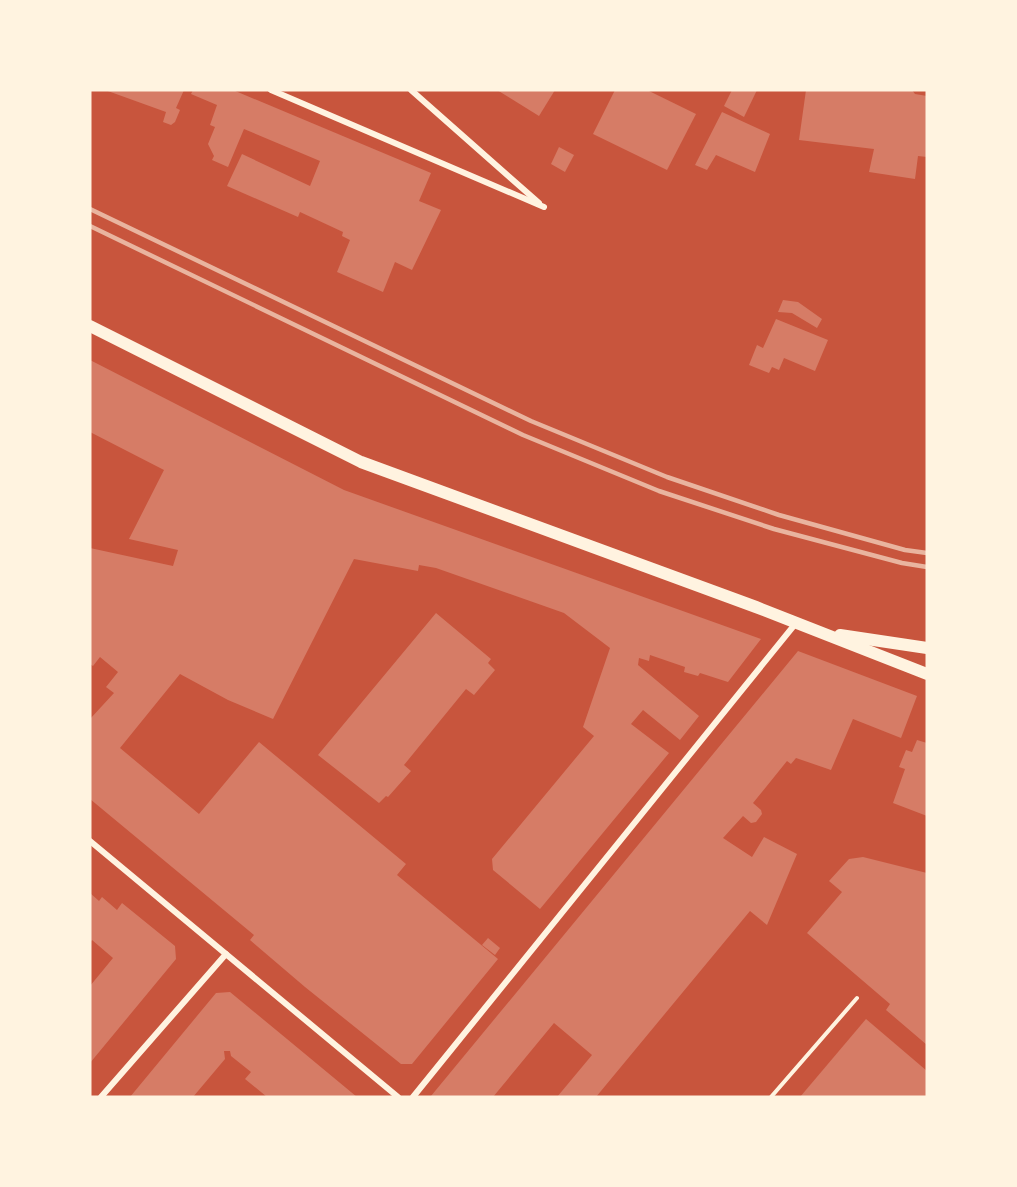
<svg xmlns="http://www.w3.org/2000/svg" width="1017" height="1187" font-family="Jost,sans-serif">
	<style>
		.building { fill: #d67c66 }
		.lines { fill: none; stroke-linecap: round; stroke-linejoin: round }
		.path { stroke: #fff3e0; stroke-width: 4 }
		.minor { stroke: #fff3e0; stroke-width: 6 }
		.secondary { stroke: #fff3e0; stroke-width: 12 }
		.rail { stroke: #e9b49f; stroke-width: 4.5 }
	</style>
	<rect width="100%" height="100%" fill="#c8553d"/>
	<g class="building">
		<path d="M 105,90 L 184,90 L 176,108 L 180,110 L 175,122 L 171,125 L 163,122 L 166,112 Z"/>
		<path d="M 193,90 L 233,90 L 431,173 L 419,201 L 441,210 L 412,270 L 395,262 L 383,292 L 337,272 L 350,240 L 342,236 L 343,232 L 300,212 L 298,217 L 227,186 L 242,154 L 310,186 L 320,161 L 244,129 L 228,167 L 212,160 L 214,156 L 208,144 L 215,127 L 210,125 L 217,105 L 191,94 Z"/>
		<path d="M 497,90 L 555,90 L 539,116 Z"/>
		<path d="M 615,90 L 647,90 L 696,114 L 667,170 L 593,134 Z"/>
		<path d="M 732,90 L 757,90 L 744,117 L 724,106 Z"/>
		<path d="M 806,90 L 912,90 L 915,94 L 927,96 L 927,157 L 918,156 L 915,179 L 869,172 L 874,149 L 799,140 Z"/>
		<path d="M 722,112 L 770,134 L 755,172 L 716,155 L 707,170 L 695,165 Z"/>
		<path d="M 559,147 L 574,155 L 565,172 L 551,164 Z"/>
		<path d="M 783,300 L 798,302 L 822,319 L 817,328 L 792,313 L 778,312 Z"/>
		<path d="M 776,319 L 828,340 L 815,371 L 784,358 L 779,370 L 772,367 L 769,373 L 749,365 L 757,345 L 763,348 Z"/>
		<path d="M 90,360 L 344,490 L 761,639 L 728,682 L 700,673 L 698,676 L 684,672 L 685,667 L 650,655 L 649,661 L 639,658 L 638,665 L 699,716 L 680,740 L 643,710 L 631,724 L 669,753 L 540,909 L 493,870 L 492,859 L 594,736 L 583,727 L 610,648 L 564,613 L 436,568 L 419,565 L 418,571 L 354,559 L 273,719 L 228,700 L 180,674 L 120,748 L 199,814 L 259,742 L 406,864 L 397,875 L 498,959 L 412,1064 L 401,1064 L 305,987 L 250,940 L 254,935 L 90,799 L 90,719 L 114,693 L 106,687 L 118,672 L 100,657 L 93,666 L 90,664 L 90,548 L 173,566 L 178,550 L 129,539 L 164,470 L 90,432 Z"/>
		<path d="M 436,613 L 491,659 L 488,663 L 495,670 L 474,695 L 466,689 L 404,765 L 411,771 L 388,797 L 386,796 L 379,803 L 318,755 Z"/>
		<path d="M 798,651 L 917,696 L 901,738 L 853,719 L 831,770 L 796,758 L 791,764 L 787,761 L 753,803 L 761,810 L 762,814 L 756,822 L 751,823 L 743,816 L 723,838 L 752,857 L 764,837 L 797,854 L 767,925 L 750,911 L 596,1097 L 557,1097 L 592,1055 L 554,1023 L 493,1097 L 432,1097 L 431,1096 Z"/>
		<path d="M 917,740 L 927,743 L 927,816 L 893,803 L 905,769 L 899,767 L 906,750 L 912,752 Z"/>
		<path d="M 863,857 L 927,873 L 927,1045 L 886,1010 L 890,1004 L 807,933 L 842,892 L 829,881 L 849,859 Z"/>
		<path d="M 90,893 L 99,901 L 102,897 L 117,910 L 122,903 L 175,946 L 176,959 L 90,1063 L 90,986 L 113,958 L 92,940 L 90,943 Z"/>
		<path d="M 488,938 L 500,948 L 495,955 L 482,945 Z"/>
		<path d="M 230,992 L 287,1039 L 357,1097 L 267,1097 L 245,1079 L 251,1072 L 231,1056 L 230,1051 L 224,1051 L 225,1059 L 193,1097 L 130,1097 L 216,993 Z"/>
		<path d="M 866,1019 L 927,1071 L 927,1097 L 800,1097 Z"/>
	</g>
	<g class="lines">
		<path class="path" d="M 771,1097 L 857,998"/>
		<g class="minor">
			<path d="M 271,90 L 544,207"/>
			<path d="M 411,90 L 539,203"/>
			<path d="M 90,841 L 398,1097"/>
			<path d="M 101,1097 L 226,954"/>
			<path d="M 413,1097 L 796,623"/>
		</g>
		<g class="secondary">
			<path d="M 90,326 L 361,462 L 756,607 L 927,674"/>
			<path d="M 840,635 L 927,648"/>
		</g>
		<g class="rail">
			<path d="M 90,209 L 531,421 L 667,477 L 779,515 L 905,550 L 927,553"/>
			<path d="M 90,226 L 523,435 L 659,491 L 774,529 L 902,563 L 927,567"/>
		</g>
	</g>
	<rect width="1017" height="1187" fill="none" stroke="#fff3e0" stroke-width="183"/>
</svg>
